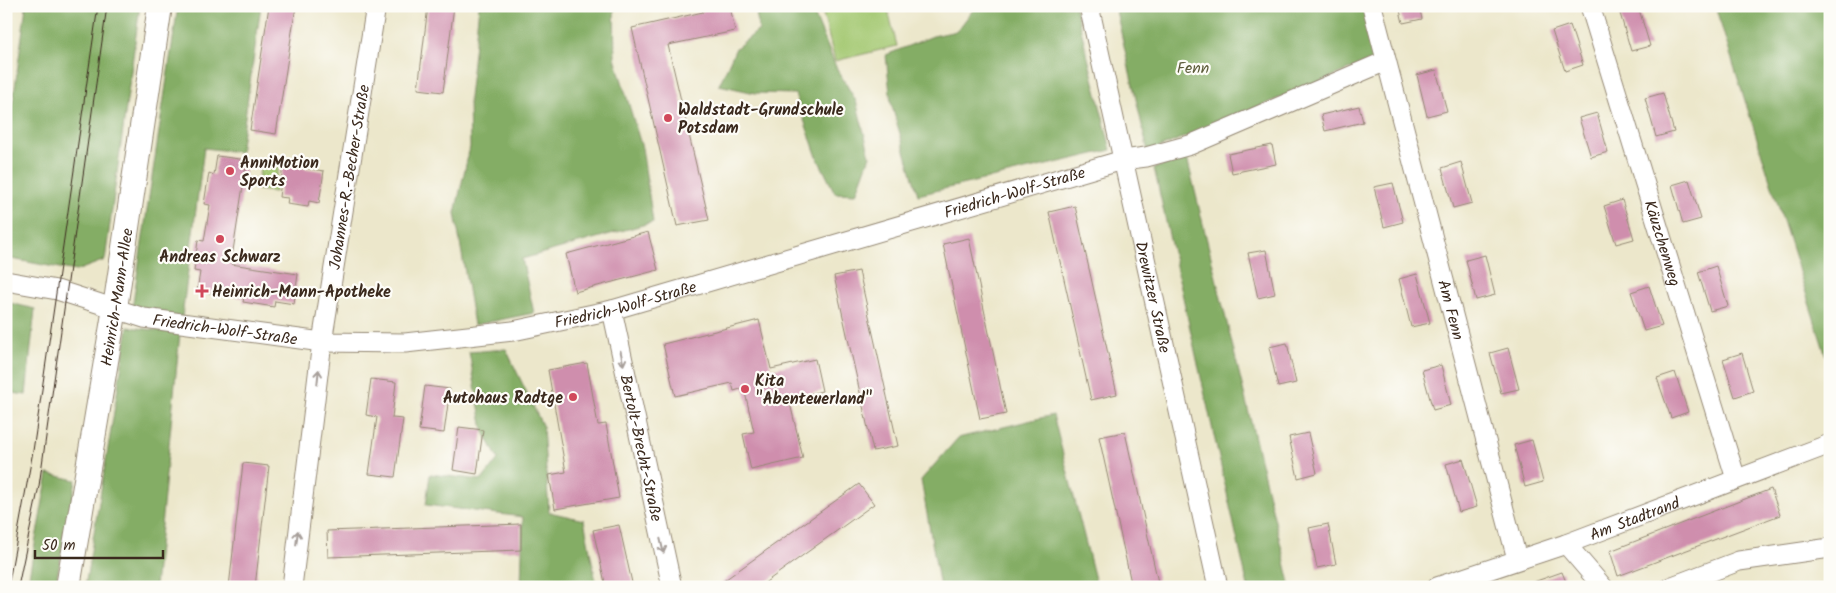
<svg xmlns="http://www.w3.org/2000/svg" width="1836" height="593" font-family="Kalam,sans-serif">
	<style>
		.green { fill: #a5c973; stroke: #707a48 }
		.forest { fill: #84ad65; stroke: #606c42 }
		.building { fill: #cf8ead }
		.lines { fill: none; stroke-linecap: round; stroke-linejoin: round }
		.minor-casing { stroke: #948874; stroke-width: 21 }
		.major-casing { stroke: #948874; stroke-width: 26 }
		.minor { stroke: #fff; stroke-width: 19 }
		.major { stroke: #fff; stroke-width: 24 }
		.tram { stroke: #3b2a1e; stroke-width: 1 }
		.oneway { stroke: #a79f9a }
		.poi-dot { fill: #d1495b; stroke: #fdfcf7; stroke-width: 2 }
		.labels { text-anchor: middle; stroke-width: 4.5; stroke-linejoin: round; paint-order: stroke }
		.park-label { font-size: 16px; fill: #5b5a38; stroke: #fdfcf7 }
		.poi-label { font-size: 16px; font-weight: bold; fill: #3b2a1e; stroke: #fdfcf7; text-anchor: start }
		.street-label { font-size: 16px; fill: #3b2a1e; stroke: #fdfcf7 }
	</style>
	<rect width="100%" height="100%" fill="#fdfcf7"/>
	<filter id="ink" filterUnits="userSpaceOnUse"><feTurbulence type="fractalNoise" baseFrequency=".02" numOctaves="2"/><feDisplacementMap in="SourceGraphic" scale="10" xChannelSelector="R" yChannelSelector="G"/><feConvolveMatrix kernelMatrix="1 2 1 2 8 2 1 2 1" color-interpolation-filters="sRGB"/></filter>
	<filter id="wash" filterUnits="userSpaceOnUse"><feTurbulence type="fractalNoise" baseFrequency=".0096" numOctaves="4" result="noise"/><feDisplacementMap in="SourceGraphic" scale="20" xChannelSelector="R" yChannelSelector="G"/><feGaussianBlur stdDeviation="1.12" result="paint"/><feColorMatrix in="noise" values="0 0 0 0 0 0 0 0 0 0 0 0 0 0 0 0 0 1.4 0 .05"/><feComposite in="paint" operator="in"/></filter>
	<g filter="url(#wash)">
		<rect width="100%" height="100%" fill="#ece7cb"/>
		<g class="green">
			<path d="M 821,6 L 887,6 L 897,46 L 835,61 Z"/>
			<path d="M 261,161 L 279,164 L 275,192 L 257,190 Z"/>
		</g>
		<g class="forest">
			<path d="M 26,6 L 140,6 L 105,260 L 76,271 L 6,258 L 6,154 Z"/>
			<path d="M 178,6 L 261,6 L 240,152 L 204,148 L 182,317 L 132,309 Z"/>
			<path d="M 479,6 L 614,6 L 615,58 L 642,148 L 653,222 L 522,259 L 534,313 L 474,325 L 455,213 L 470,147 L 469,98 Z"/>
			<path d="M 755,6 L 811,6 L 836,67 L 856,101 L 870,156 L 856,194 L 835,193 L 817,157 L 795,94 L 755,93 L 719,85 L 736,48 L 759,30 Z"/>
			<path d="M 976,6 L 1075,6 L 1111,150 L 918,195 L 891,103 L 886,55 L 933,36 L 957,31 Z"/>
			<path d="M 1115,6 L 1367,6 L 1380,57 L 1148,152 Z"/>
			<path d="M 1715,6 L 1830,6 L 1830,369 Z"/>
			<path d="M 1187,158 L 1291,587 L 1248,587 L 1154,168 Z"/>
			<path d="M 6,302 L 35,309 L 26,395 L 6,392 Z"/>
			<path d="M 128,327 L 180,333 L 155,587 L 85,587 Z"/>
			<path d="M 506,349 L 543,427 L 549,512 L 584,520 L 597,587 L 521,587 L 523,517 L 426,505 L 430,474 L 482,480 L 498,459 L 483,430 L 469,352 Z"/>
			<path d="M 1053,415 L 1097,587 L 940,587 L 921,480 L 958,438 Z"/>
			<path d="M 48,474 L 76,480 L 55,587 L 27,587 Z"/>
		</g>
		<g id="blocks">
			<g class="building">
				<path d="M 269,6 L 296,6 L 276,134 L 250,130 Z"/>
				<path d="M 428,6 L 454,6 L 443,92 L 418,89 Z"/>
				<path d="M 702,6 L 730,6 L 735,31 L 668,45 L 709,220 L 677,226 L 632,28 L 703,12 Z"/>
				<path d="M 1399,6 L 1419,6 L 1422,19 L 1403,23 Z"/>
				<path d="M 1632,6 L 1638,6 L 1650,46 L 1631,51 L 1619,10 Z"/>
				<path d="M 1570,25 L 1583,65 L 1565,71 L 1552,31 Z"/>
				<path d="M 1436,70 L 1447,111 L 1427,116 L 1417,75 Z"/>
				<path d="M 1663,93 L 1674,132 L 1656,137 L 1645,98 Z"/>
				<path d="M 1359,106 L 1363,122 L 1325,131 L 1321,115 Z"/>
				<path d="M 1597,113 L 1608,152 L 1591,157 L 1579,118 Z"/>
				<path d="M 1272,145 L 1276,164 L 1232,173 L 1228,154 Z"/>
				<path d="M 217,156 L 247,160 L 231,264 L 298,274 L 294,304 L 275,301 L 274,307 L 243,302 L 244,298 L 197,291 L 200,272 L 194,271 L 196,256 L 198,240 L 204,241 L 210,205 L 204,204 L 209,173 L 214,175 Z"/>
				<path d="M 1461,162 L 1472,203 L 1453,208 L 1442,168 Z"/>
				<path d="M 283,165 L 324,171 L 319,203 L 309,201 L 308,207 L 287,204 L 288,198 L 279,197 Z"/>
				<path d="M 1689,180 L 1701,219 L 1683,224 L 1672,185 Z"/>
				<path d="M 1393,183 L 1403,222 L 1384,227 L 1374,187 Z"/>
				<path d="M 1622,200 L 1634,239 L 1616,244 L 1604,206 Z"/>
				<path d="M 1075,206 L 1117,394 L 1091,400 L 1049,212 Z"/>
				<path d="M 648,232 L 658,270 L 575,292 L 566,254 Z"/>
				<path d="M 969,238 L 1006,414 L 980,419 L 943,244 Z"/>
				<path d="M 1266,250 L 1275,294 L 1258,298 L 1248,253 Z"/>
				<path d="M 1485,255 L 1495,295 L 1476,300 L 1466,260 Z"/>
				<path d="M 1716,266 L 1728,306 L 1710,311 L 1698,272 Z"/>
				<path d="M 859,271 L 898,446 L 873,451 L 834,276 Z"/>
				<path d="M 1417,274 L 1430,323 L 1411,327 L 1399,279 Z"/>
				<path d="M 1649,286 L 1662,326 L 1644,331 L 1631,292 Z"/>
				<path d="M 759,320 L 771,369 L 815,359 L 822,391 L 789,399 L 803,458 L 751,470 L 743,434 L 754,432 L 744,388 L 734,391 L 732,383 L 675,396 L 663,344 Z"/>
				<path d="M 1287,343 L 1296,383 L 1278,387 L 1269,347 Z"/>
				<path d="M 1508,348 L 1519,389 L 1501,393 L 1490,353 Z"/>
				<path d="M 1742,353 L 1753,391 L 1735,397 L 1723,359 Z"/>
				<path d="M 587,363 L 598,425 L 606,424 L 619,498 L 555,509 L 549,475 L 566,472 L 548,370 Z"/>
				<path d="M 1441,365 L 1451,405 L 1433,410 L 1422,370 Z"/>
				<path d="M 1675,372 L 1688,412 L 1671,418 L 1657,378 Z"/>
				<path d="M 371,379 L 396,382 L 392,418 L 403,419 L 395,477 L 369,474 L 377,417 L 366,415 Z"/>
				<path d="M 425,386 L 450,389 L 444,433 L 419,430 Z"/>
				<path d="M 459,427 L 483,430 L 477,474 L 453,470 Z"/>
				<path d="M 1125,432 L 1159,587 L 1132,587 L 1099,437 Z"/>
				<path d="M 1308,433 L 1317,473 L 1298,478 L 1289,437 Z"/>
				<path d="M 1532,440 L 1543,482 L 1525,487 L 1514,445 Z"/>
				<path d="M 1463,459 L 1477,507 L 1459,512 L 1446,464 Z"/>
				<path d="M 243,463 L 269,466 L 255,587 L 229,587 Z"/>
				<path d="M 859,484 L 874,504 L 759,587 L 715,587 Z"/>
				<path d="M 1771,489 L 1780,515 L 1618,576 L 1610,551 Z"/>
				<path d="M 521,524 L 521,550 L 328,557 L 327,531 Z"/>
				<path d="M 1328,524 L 1336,564 L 1317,568 L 1309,528 Z"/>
				<path d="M 619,525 L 633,587 L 606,587 L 593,530 Z"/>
				<path d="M 1562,572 L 1568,587 L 1525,587 L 1525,585 Z"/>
			</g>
		</g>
	</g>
	<g filter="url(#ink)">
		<use href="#blocks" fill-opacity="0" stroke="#948874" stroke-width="1"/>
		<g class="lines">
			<g class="minor-casing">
				<g id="minor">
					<path id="s1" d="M 1089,6 L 1218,587"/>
					<path id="s2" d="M 1372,6 L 1517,559"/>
					<path id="s3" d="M 1590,6 L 1736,479"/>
					<path id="s4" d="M 6,281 L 57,290 L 144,318 L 322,342 L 405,343 L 513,331 L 612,310 L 1123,160 L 1146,157 L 1190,145 L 1386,61"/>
					<path id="s5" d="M 612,310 L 672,587"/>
					<path d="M 1566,544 L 1603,587"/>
					<path id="s6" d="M 292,587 L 322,342 L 376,6"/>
					<path id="s7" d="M 1437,587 L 1566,544 L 1830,444"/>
					<path d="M 1670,587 L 1739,561 L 1830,548"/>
				</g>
			</g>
			<g class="major-casing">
				<g id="major">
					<path id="s8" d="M 68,587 L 115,308 L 160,6"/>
				</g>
			</g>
			<use href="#minor" class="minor"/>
			<use href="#major" class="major"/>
			<g class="tram">
				<path d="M 8,587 L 33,451 L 98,6"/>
				<path d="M 18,587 L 39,486 L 107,6"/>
			</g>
		</g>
		<defs><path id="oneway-shaft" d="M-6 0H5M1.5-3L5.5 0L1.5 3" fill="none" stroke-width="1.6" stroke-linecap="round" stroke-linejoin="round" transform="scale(1.25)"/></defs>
		<g class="oneway">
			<use href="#oneway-shaft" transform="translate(622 358) rotate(78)"/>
			<use href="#oneway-shaft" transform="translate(318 377) rotate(-84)"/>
			<use href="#oneway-shaft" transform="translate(297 538) rotate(-83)"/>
			<use href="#oneway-shaft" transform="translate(662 546) rotate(77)"/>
		</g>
	</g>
	<g class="poi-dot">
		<circle cx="668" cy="118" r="5"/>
		<circle cx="230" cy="171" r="5"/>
		<circle cx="220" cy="239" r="5"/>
		<path d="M199.5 283.5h5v5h5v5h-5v5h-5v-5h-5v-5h5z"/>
		<circle cx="745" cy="389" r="5"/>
		<circle cx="573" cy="397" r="5"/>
	</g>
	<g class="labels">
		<g class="park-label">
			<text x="1193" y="73">Fenn</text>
		</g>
		<g class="poi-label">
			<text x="678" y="115">Waldstadt-Grundschule<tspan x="678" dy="18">Potsdam</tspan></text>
			<text x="240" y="168">AnniMotion<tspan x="240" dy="18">Sports</tspan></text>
			<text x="220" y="262" text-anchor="middle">Andreas Schwarz</text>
			<text x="212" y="297">Heinrich-Mann-Apotheke</text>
			<text x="755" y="386">Kita<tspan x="755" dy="18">"Abenteuerland"</tspan></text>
			<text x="563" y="403" text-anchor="end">Autohaus Radtge</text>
		</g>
		<g class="street-label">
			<text dy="6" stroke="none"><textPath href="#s6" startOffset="414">Johannes-R.-Becher-Straße</textPath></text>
			<text dy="6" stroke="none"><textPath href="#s4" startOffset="1035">Friedrich-Wolf-Straße</textPath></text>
			<text dy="6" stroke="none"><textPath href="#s3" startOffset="248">Käuzchenweg</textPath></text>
			<text dy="6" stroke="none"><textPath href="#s1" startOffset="298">Drewitzer Straße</textPath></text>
			<text dy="6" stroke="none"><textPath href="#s8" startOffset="294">Heinrich-Mann-Allee</textPath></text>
			<text dy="6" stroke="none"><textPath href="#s4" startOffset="630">Friedrich-Wolf-Straße</textPath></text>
			<text dy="6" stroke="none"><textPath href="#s2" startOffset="314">Am Fenn</textPath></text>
			<text dy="6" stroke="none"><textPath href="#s4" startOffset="225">Friedrich-Wolf-Straße</textPath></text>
			<text dy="6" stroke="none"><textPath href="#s5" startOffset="141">Bertolt-Brecht-Straße</textPath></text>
			<text dy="6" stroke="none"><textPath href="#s7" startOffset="209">Am Stadtrand</textPath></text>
		</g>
	</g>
	<rect width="1836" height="593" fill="none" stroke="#fdfcf7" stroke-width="25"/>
	<path d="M35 550v8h128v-8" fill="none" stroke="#3b2a1e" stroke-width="2.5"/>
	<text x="42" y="550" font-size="15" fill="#3b2a1e" stroke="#fdfcf7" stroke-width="4" paint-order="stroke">50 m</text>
</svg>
